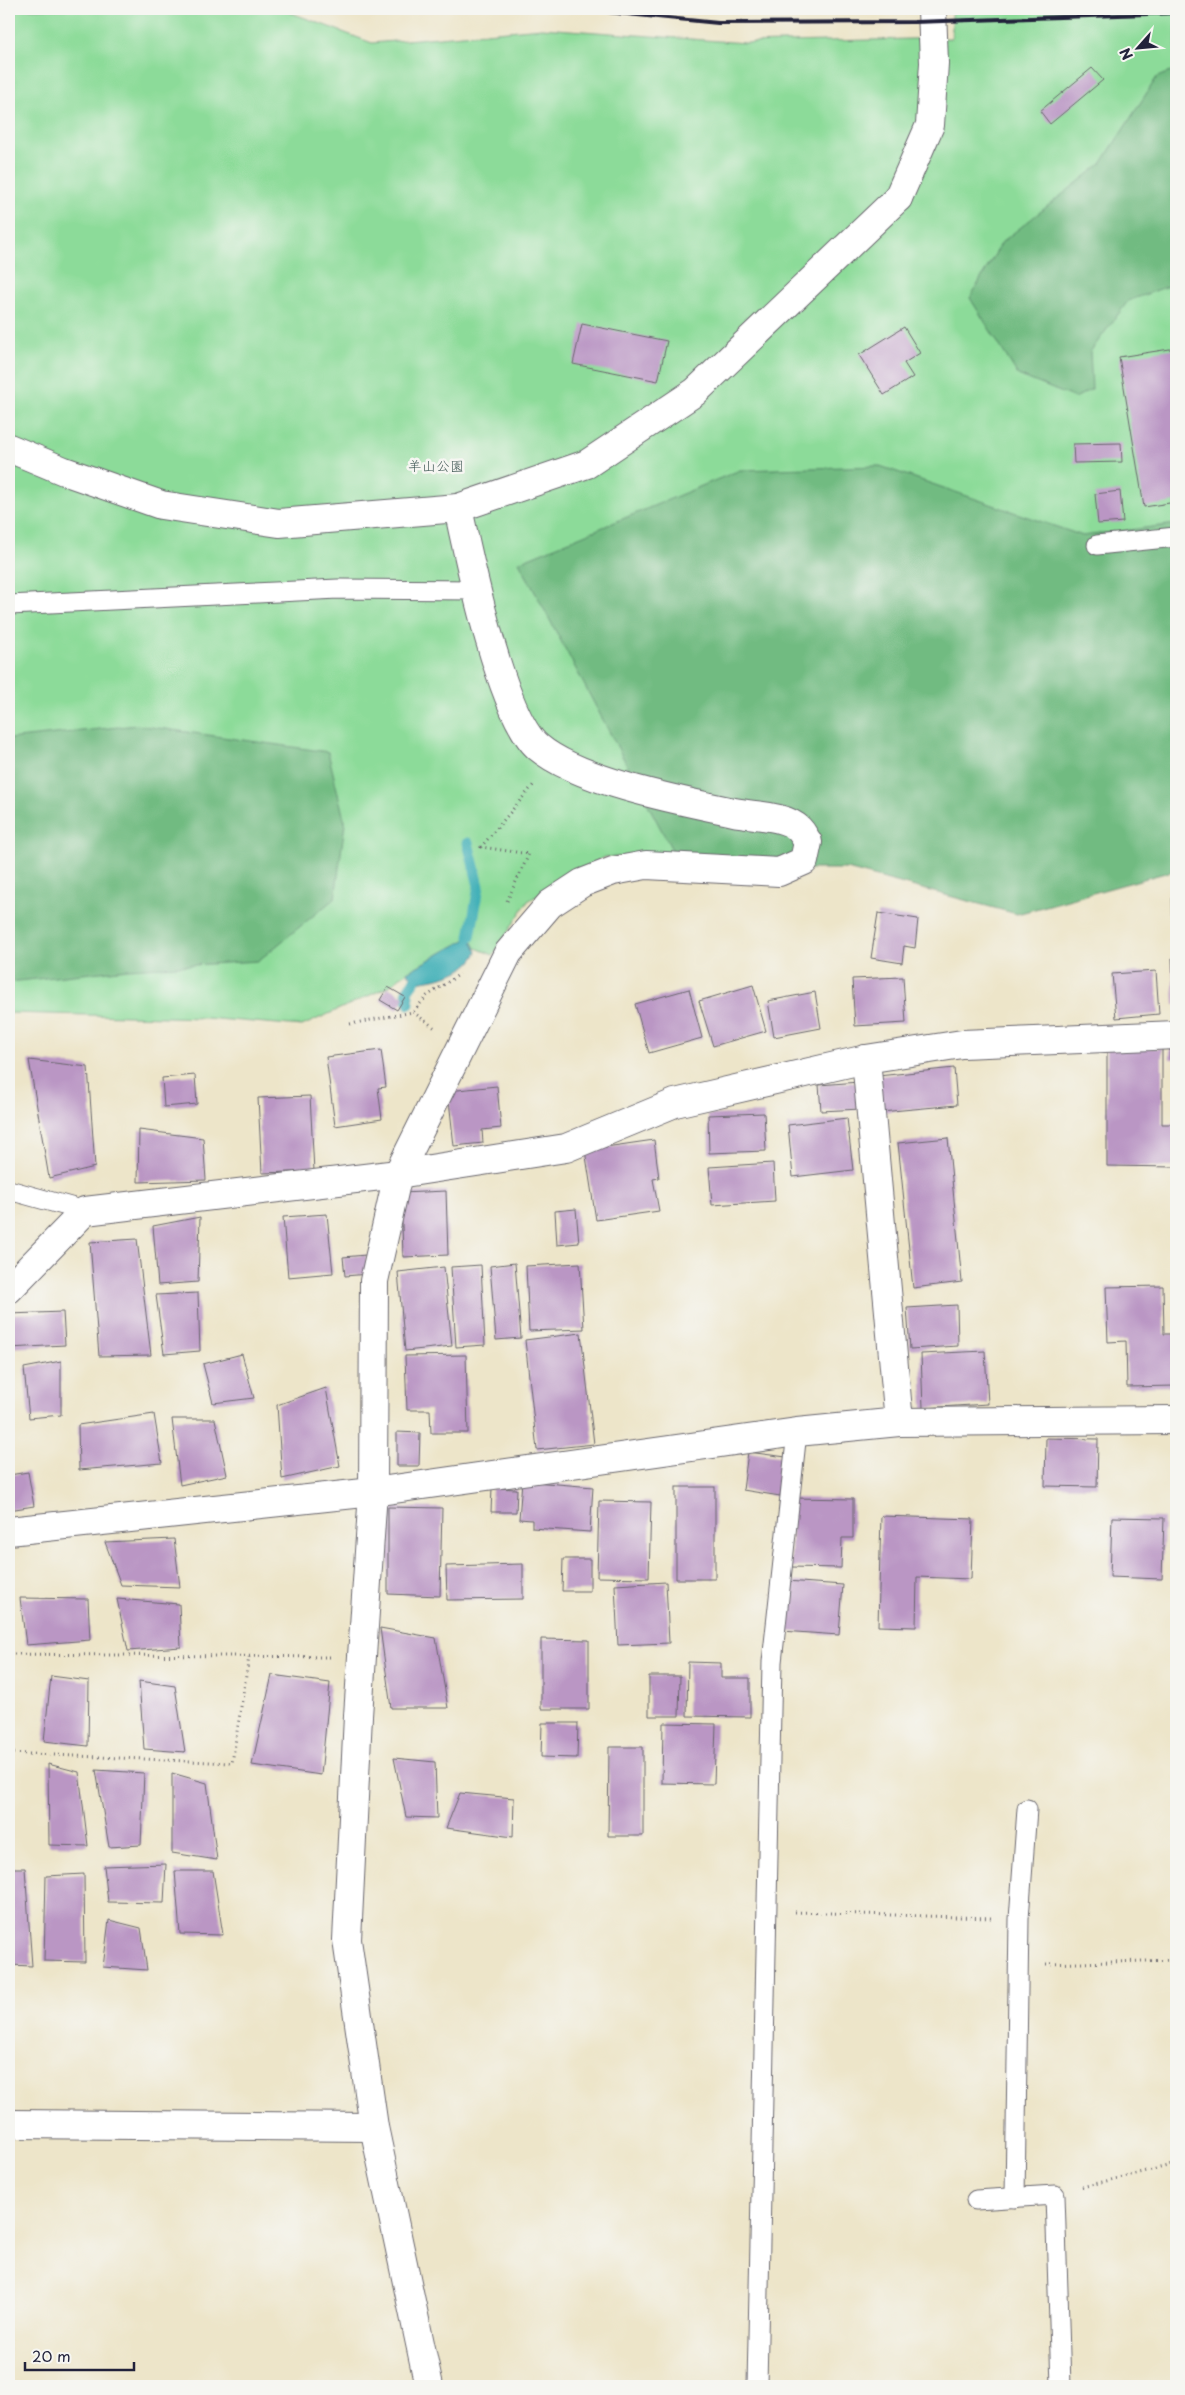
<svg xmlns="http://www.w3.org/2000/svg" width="1185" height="2395" font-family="'Playpen Sans','Klee One',sans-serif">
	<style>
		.green { fill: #8cdb99; stroke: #577e6a }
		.forest { fill: #71bb81; stroke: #4a6e5e }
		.water { fill: #3badb5; stroke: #2e6878 }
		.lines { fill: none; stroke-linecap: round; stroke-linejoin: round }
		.stream { stroke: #3badb5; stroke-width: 11 }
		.building { fill: #ba96c4 }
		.lane-casing { stroke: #69666d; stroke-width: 21 }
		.street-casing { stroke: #69666d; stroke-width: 30 }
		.secondary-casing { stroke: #69666d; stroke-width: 30 }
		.path { stroke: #69666d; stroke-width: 3; stroke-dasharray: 1 4; stroke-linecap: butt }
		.lane { stroke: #fff; stroke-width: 19 }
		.street { stroke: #fff; stroke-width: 28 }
		.secondary { stroke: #fff; stroke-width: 28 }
		.rail { stroke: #22223b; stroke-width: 4 }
		.labels { text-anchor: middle; stroke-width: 5; stroke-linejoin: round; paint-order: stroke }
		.park-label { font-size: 14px; fill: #425a57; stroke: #f6f6f2 }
	</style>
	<rect width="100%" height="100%" fill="#f6f6f2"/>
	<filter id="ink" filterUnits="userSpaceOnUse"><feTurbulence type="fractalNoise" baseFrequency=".02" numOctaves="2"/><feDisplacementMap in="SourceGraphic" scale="10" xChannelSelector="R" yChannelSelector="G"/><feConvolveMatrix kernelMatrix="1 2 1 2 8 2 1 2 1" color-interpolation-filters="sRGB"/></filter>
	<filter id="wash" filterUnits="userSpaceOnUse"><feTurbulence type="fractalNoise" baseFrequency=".0096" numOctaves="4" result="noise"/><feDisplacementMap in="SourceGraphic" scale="20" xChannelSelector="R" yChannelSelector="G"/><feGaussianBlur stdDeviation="1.12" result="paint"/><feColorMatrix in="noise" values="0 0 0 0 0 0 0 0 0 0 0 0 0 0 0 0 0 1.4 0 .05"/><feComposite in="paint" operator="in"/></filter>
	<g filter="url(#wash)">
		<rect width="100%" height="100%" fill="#ede5c9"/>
		<path class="green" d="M 9,9 L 281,9 L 372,43 L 542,28 L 745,43 L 952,38 L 952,9 L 1176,9 L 1176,796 L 778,857 L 605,857 L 528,901 L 493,955 L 476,948 L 470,937 L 407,972 L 388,987 L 302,1026 L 205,1018 L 9,1013 Z"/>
		<g class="forest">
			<path d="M 1176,70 L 1176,283 L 1128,301 L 1090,352 L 1092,389 L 1075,398 L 1018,375 L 970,298 L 1002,242 L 1101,164 L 1157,77 Z"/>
			<path d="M 880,466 L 1083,536 L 1176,524 L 1176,870 L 1017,914 L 847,869 L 732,869 L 678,861 L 519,562 L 740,470 Z"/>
			<path d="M 137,725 L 328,752 L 345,823 L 335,898 L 258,961 L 128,969 L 9,982 L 9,739 Z"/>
		</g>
		<path class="water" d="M 470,937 L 477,952 C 468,974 437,979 416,982 L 407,972 Z"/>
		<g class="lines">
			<g class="stream">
				<path d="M 468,843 L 479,886 L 470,937"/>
				<path d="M 409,1004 L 407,991 L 415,980"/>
			</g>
		</g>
		<g id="blocks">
			<g class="building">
				<path d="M 1092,68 L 1103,80 L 1050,124 L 1040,111 Z"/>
				<path d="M 582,324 L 667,341 L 658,381 L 573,364 Z"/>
				<path d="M 904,327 L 920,353 L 904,363 L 913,377 L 884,395 L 859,355 Z"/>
				<path d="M 1176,348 L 1176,502 L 1144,507 L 1119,357 Z"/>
				<path d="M 1121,443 L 1122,462 L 1074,463 L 1073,444 Z"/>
				<path d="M 1120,491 L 1123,522 L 1098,524 L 1095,494 Z"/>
				<path d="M 1172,898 L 1176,898 L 1176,946 L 1173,946 Z"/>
				<path d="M 878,913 L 918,919 L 915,948 L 904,946 L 902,963 L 871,958 Z"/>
				<path d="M 1172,958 L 1176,958 L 1176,1005 L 1174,1005 Z"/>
				<path d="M 1156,971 L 1159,1014 L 1116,1018 L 1112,974 Z"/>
				<path d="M 903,977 L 906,1023 L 855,1026 L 852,979 Z"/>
				<path d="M 753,985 L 766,1031 L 713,1046 L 699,1001 Z"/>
				<path d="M 388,987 L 405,997 L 397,1010 L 380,1000 Z"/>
				<path d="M 689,989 L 702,1038 L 649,1053 L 635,1004 Z"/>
				<path d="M 815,992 L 821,1028 L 774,1037 L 768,1001 Z"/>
				<rect x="1170" y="1041" width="6" height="18"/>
				<path d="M 1107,1048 L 1162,1048 L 1162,1124 L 1176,1124 L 1176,1167 L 1107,1166 Z"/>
				<path d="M 381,1050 L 386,1087 L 378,1088 L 382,1119 L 335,1126 L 326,1057 Z"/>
				<path d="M 29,1060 L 88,1067 L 95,1167 L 49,1178 Z"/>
				<path d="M 954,1068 L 957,1105 L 881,1112 L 878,1076 Z"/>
				<path d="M 195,1075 L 197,1104 L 164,1107 L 162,1078 Z"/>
				<path d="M 859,1082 L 861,1109 L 821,1111 L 819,1085 Z"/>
				<path d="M 497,1086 L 501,1128 L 482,1130 L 483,1143 L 454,1146 L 448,1091 Z"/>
				<path d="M 310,1096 L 314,1171 L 262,1173 L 258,1098 Z"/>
				<path d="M 764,1113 L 766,1151 L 709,1153 L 708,1115 Z"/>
				<path d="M 847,1118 L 853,1170 L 793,1177 L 788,1125 Z"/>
				<path d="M 139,1130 L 203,1138 L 206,1180 L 138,1182 Z"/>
				<path d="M 948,1138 L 962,1282 L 913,1288 L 898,1143 Z"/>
				<path d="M 654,1140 L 659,1178 L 653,1179 L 659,1211 L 596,1220 L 585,1150 Z"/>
				<path d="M 773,1163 L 775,1201 L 712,1205 L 709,1167 Z"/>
				<path d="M 446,1191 L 448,1255 L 403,1257 L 401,1193 Z"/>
				<path d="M 576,1209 L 579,1243 L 557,1245 L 555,1211 Z"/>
				<path d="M 327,1214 L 333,1273 L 288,1277 L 283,1217 Z"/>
				<path d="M 200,1217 L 198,1282 L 158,1285 L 153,1226 Z"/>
				<path d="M 137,1239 L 151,1355 L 99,1356 L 90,1242 Z"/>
				<path d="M 366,1255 L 368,1274 L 345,1276 L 343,1257 Z"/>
				<path d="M 515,1263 L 521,1338 L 496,1340 L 490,1266 Z"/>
				<path d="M 580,1263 L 584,1329 L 529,1331 L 526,1266 Z"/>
				<path d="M 481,1265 L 485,1345 L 456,1347 L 451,1267 Z"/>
				<path d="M 444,1267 L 452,1346 L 405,1351 L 398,1272 Z"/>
				<path d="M 1163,1286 L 1164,1334 L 1175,1334 L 1176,1386 L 1127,1387 L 1126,1341 L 1108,1342 L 1106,1287 Z"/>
				<path d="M 198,1293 L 200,1351 L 164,1354 L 156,1295 Z"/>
				<path d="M 957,1305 L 958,1346 L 910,1349 L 907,1308 Z"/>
				<path d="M 63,1312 L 65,1345 L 9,1348 L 9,1314 Z"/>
				<path d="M 581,1333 L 594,1444 L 537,1450 L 525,1340 Z"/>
				<path d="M 985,1351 L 988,1404 L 923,1408 L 921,1354 Z"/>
				<path d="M 242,1354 L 254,1398 L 213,1403 L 203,1364 Z"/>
				<path d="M 466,1355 L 468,1433 L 431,1433 L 430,1410 L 407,1410 L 405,1356 Z"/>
				<path d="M 61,1361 L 61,1415 L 29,1418 L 24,1368 Z"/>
				<path d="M 326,1388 L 340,1466 L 282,1479 L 277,1405 Z"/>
				<path d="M 154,1414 L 162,1463 L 79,1470 L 78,1425 Z"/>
				<path d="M 172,1419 L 215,1419 L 227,1475 L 180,1485 Z"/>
				<path d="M 397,1432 L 420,1433 L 419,1466 L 397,1466 Z"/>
				<path d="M 1046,1438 L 1098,1439 L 1097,1487 L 1045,1486 Z"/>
				<path d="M 748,1452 L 786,1457 L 780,1496 L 743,1490 Z"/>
				<path d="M 28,1472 L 34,1506 L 9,1510 L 9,1475 Z"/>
				<path d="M 522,1481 L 593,1487 L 590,1532 L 532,1528 L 532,1520 L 519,1519 Z"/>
				<rect x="676" y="1487" width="39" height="92"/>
				<path d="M 492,1488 L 517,1489 L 516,1512 L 491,1512 Z"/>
				<path d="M 792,1498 L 853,1499 L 853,1538 L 842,1538 L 841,1568 L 791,1567 Z"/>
				<path d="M 599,1501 L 651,1502 L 649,1578 L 597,1577 Z"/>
				<path d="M 388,1507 L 442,1508 L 440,1596 L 388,1594 Z"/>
				<path d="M 881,1516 L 973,1519 L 971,1579 L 917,1577 L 916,1627 L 878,1626 Z"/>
				<path d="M 1112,1517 L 1164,1518 L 1162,1579 L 1110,1577 Z"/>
				<path d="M 174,1539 L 180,1587 L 121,1585 L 105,1542 Z"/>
				<path d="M 563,1559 L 590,1559 L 590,1591 L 562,1591 Z"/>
				<path d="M 523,1564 L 523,1599 L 447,1600 L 446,1566 Z"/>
				<path d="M 786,1581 L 843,1585 L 839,1635 L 782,1631 Z"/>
				<path d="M 666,1582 L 669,1643 L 618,1645 L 615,1585 Z"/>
				<path d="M 20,1598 L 88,1599 L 90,1640 L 26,1645 Z"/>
				<path d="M 117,1599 L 179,1604 L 181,1647 L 128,1651 Z"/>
				<path d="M 380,1628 L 436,1638 L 448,1708 L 391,1708 Z"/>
				<path d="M 541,1639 L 589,1640 L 589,1709 L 541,1709 Z"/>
				<path d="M 688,1662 L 721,1663 L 721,1678 L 750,1678 L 750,1717 L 687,1716 Z"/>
				<path d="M 272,1675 L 330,1683 L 321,1775 L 252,1765 Z"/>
				<path d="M 51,1676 L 89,1681 L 88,1746 L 44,1741 Z"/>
				<path d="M 649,1676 L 680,1676 L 679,1716 L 649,1716 Z"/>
				<path d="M 139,1681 L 175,1686 L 185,1752 L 144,1749 Z"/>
				<path d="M 542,1723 L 578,1723 L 577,1758 L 541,1757 Z"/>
				<path d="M 663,1723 L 716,1724 L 714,1784 L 662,1783 Z"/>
				<path d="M 609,1747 L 643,1747 L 643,1836 L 608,1836 Z"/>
				<path d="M 394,1758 L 435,1762 L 437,1818 L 406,1817 Z"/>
				<path d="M 48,1764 L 79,1772 L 88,1846 L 49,1845 Z"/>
				<path d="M 96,1770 L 144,1773 L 141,1845 L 109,1847 Z"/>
				<path d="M 172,1773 L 207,1783 L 217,1860 L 172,1853 Z"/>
				<path d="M 460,1793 L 514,1798 L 513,1837 L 446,1828 Z"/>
				<path d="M 166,1864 L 164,1903 L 108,1902 L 104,1866 Z"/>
				<path d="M 9,1868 L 25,1868 L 32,1966 L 9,1965 Z"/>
				<path d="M 175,1871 L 213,1871 L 223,1935 L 180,1934 Z"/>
				<path d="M 84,1874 L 85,1962 L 44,1961 L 46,1876 Z"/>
				<path d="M 109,1920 L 141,1928 L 147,1970 L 103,1967 Z"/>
			</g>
		</g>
	</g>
	<g filter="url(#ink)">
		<use href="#blocks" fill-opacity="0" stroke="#69666d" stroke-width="1"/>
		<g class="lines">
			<g class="lane-casing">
				<g id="lane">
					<path d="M 1097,545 L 1176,537"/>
					<path d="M 9,605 L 338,589 L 476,590"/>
					<path d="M 9,1190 L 85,1211"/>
					<path d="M 1015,2198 L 1019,1919 L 1027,1809"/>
					<path d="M 976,2200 L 1055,2195 L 1061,2386"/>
					<path d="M 757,2386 L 772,1662 L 797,1432"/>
				</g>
			</g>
			<g class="street-casing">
				<g id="street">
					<path d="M 898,198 L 930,125 L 934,63 L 932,9"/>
					<path d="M 866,1059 L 899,1422"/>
					<path d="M 9,1289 L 85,1211 L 398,1174 L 566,1148 L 675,1103 L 866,1059 L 962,1044 L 1176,1035"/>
					<path d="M 9,1531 L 373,1492 L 797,1432 L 899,1422 L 1176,1420"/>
					<path d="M 9,2124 L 374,2127"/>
					<path d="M 429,2386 L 374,2127 L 347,1940 L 358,1716 L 373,1492 L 374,1281 L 398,1174 L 508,953 L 550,904 L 582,883 L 613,871 L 646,865 L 779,872 L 804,861 L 808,842 C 805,838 803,833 799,829 C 785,815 753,816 734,812 C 681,801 578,781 538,747 C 501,715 469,560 458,508"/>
				</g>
			</g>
			<g class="secondary-casing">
				<path id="secondary" d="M 9,448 L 64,471 L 161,505 L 279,523 L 458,508 L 587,464 L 695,392 L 898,198"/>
			</g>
			<g class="path">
				<path d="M 507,901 L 529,854 L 481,847 L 535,783"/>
				<path d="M 413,1012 L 435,1028"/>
				<path d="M 350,1024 L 413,1012 L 427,996 L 460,974"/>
				<path d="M 9,1654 L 331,1657"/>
				<path d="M 9,1753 L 232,1763 L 249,1657"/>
				<path d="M 795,1912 L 991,1918"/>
				<path d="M 1046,1964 L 1176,1960"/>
				<path d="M 1082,2187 L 1176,2164"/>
			</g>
			<use href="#lane" class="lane"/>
			<use href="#street" class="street"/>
			<use href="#secondary" class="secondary"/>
			<path class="rail" d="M 577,9 L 718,23 L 914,22 L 1176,13"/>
		</g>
	</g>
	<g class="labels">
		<g class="park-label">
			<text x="436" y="471">羊山公園</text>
		</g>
	</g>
	<rect width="1185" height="2395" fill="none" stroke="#f6f6f2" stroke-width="30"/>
	<g transform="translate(1138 48) rotate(243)" stroke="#f6f6f2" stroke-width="4" paint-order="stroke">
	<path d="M0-4L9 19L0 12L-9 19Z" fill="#22223b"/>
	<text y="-8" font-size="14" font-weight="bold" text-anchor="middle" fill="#22223b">N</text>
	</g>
	<path d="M25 2362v8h109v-8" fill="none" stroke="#22223b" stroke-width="2.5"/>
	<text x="32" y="2362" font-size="15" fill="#22223b" stroke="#f6f6f2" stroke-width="4" paint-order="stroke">20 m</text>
</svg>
